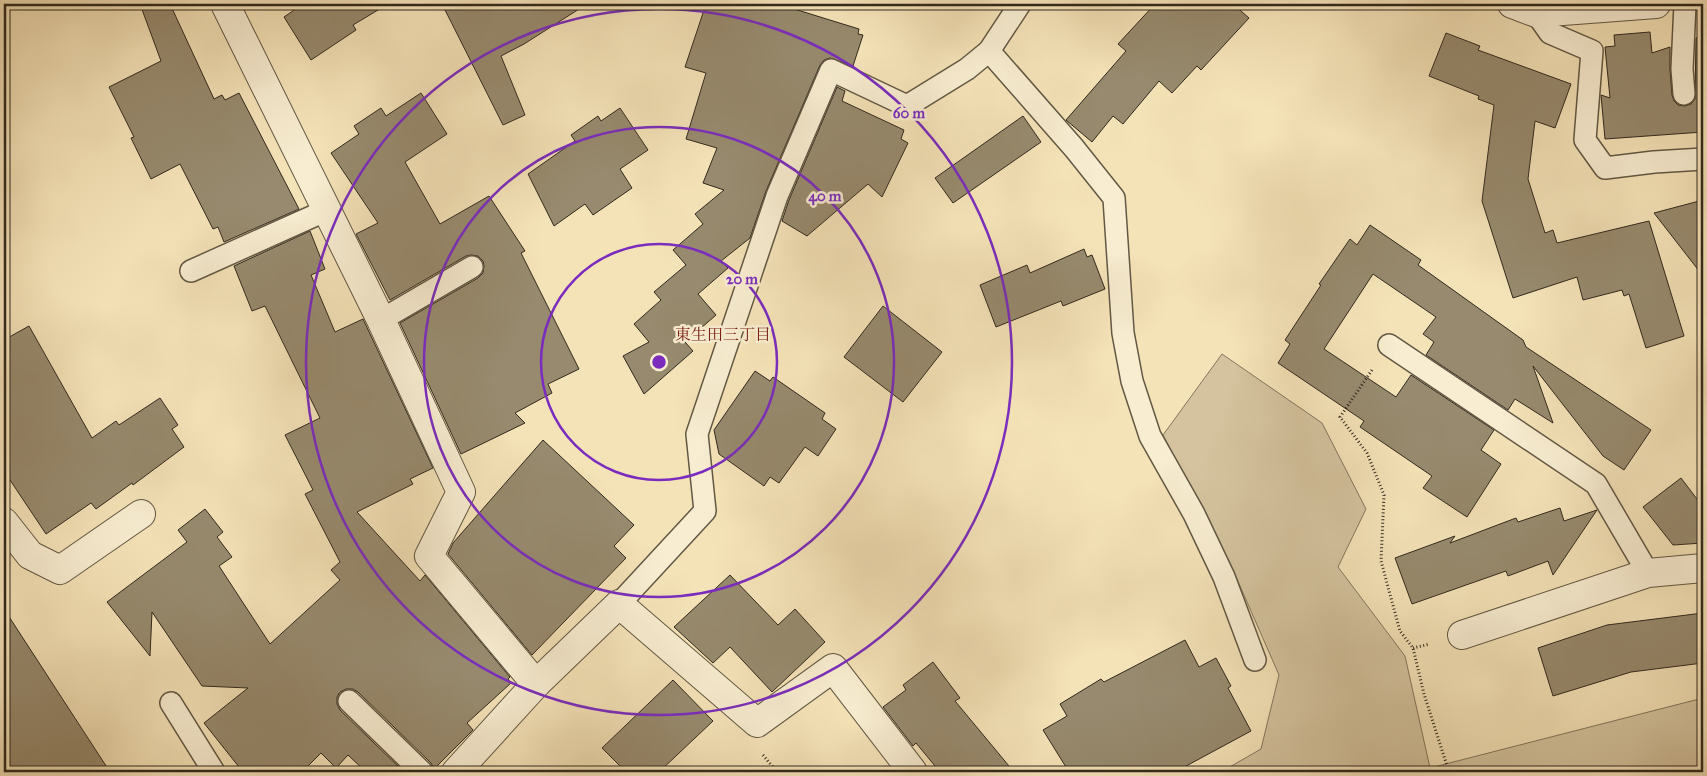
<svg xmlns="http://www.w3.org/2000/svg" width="1707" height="776" font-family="'IM FELL Great Primer','Noto Serif JP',serif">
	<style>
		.green { fill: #d4c39e; stroke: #82765e }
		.building { fill: #978a6e; stroke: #31291e }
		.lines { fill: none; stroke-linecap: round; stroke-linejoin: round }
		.service-casing { stroke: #625844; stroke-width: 24 }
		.minor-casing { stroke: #625844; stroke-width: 30 }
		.path { stroke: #31291e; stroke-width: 3; stroke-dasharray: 1 2.5; stroke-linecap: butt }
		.service { stroke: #f8edd1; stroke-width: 21 }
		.minor { stroke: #f8edd1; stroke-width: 28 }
		.ring { fill: none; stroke: #7b2cbf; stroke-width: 2.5 }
		.labels { text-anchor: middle; stroke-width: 5; stroke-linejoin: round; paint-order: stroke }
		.neighbourhood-label { font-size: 16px; fill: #7a1f14; stroke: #f8edd1 }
		.centre { fill: #7b2cbf; stroke: #f8edd1; stroke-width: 2.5 }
		.ring-label { font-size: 15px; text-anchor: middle; font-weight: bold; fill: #7b2cbf; stroke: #f8edd1; stroke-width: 5; stroke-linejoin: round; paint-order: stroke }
	</style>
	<rect width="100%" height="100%" fill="#f5e3b8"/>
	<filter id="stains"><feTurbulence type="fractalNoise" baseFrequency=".004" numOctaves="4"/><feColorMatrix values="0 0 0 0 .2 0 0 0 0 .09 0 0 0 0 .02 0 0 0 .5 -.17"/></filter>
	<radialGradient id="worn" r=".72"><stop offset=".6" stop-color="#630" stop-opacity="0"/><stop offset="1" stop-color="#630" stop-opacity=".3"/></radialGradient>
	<path class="green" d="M 1222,354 L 1322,423 L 1366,509 L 1338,567 L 1405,656 L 1430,768 L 1703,698 L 1703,772 L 1221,772 L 1261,749 L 1279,675 L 1233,570 L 1163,435 Z"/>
	<g class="building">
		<path d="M 140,4 L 170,4 L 214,99 L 222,95 L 225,100 L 239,93 L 299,209 L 224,242 L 218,227 L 213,229 L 180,164 L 151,179 L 131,138 L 134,137 L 109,87 L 161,61 Z"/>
		<path d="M 303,4 L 388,4 L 353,25 L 356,30 L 311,60 L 284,17 Z"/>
		<path d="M 442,4 L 587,4 L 524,44 L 501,56 L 525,115 L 503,125 Z"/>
		<path d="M 706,4 L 778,4 L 859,29 L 858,34 L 863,35 L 853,66 L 830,58 L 824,60 L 820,65 L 766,191 L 750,238 L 721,261 L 728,268 L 698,294 L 716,315 L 685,342 L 693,351 L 644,394 L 623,356 L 649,342 L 634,324 L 661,300 L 654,292 L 686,265 L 673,250 L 703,224 L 695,214 L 724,190 L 703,183 L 717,148 L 686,139 L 706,73 L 685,67 Z"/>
		<path d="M 1155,4 L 1233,4 L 1249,18 L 1201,70 L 1197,66 L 1172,93 L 1159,81 L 1123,124 L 1113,116 L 1092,142 L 1066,120 L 1126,51 L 1118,44 Z"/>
		<path d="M 1650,32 L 1652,53 L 1670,47 L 1670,70 L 1672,95 L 1674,101 L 1678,105 L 1685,106 L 1691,104 L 1695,99 L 1696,38 L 1703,36 L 1703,132 L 1605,139 L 1601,95 L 1610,98 L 1605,47 L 1615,46 L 1614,35 Z"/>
		<path d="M 1446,33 L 1480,46 L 1478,50 L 1571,84 L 1555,128 L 1535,121 L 1528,179 L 1545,233 L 1553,230 L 1557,243 L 1649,221 L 1684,336 L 1646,348 L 1629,294 L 1624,296 L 1622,290 L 1583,300 L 1577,277 L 1513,298 L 1482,201 L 1494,105 L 1478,99 L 1479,96 L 1429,76 Z"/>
		<path d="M 837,87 L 845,91 L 842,101 L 904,130 L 901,139 L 908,143 L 882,197 L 868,184 L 807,236 L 782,221 L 789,200 Z"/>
		<path d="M 421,93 L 447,134 L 405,162 L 440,224 L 489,196 L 525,251 L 521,253 L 579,369 L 548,384 L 552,393 L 515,413 L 525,423 L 461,454 L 400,323 L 478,278 L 483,273 L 484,266 L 483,261 L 478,256 L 471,255 L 466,256 L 390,300 L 356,234 L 378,223 L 331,153 L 359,134 L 354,126 L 381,108 L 386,116 Z"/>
		<path d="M 620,108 L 648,150 L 620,169 L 632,188 L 593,215 L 585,204 L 554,226 L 528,174 L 575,141 L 571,135 L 598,116 L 601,121 Z"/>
		<path d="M 1023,116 L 1041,142 L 953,203 L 935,178 Z"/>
		<path d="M 1703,200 L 1703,276 L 1654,213 Z"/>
		<path d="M 1370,225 L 1421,260 L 1418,265 L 1523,340 L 1526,347 L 1651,430 L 1624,470 L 1603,456 L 1533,366 L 1553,423 L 1515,399 L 1508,410 L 1426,355 L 1434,342 L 1423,334 L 1436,317 L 1373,274 L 1324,349 L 1396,397 L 1411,375 L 1494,430 L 1481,450 L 1501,464 L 1467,517 L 1423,488 L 1432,476 L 1360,427 L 1364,421 L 1278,363 L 1290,344 L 1285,340 L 1321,285 L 1319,284 L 1350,239 L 1357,245 Z"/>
		<path d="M 310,231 L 325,269 L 311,275 L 335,332 L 363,319 L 433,468 L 410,479 L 413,484 L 357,512 L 420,581 L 425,575 L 510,677 L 508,679 L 511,683 L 467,723 L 473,730 L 434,769 L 431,763 L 358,692 L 353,689 L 346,689 L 340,692 L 337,697 L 337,704 L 340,710 L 404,772 L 366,772 L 348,755 L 336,768 L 321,753 L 302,772 L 243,772 L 204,723 L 248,688 L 202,686 L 152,612 L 150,656 L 107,602 L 187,542 L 178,530 L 205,509 L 223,532 L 217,537 L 232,557 L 219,566 L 270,644 L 340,580 L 331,570 L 340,562 L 305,494 L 313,490 L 285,435 L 320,418 L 265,306 L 252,311 L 234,266 Z"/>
		<path d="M 1084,249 L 1087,257 L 1092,255 L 1105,289 L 1063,306 L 1061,301 L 996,327 L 980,285 L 1027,265 L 1030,273 Z"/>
		<path d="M 883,306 L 942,352 L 903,402 L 844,357 Z"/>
		<path d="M 29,326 L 92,438 L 116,421 L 119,425 L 160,398 L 178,425 L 172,429 L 184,447 L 133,485 L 132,483 L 96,509 L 91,503 L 46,534 L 4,471 L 4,340 Z"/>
		<path d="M 755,371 L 770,381 L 773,377 L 825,413 L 822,419 L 836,429 L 818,456 L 805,447 L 779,483 L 770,477 L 764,486 L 719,454 L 714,430 Z"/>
		<path d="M 543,440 L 634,525 L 614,546 L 626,558 L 532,655 L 448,554 L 453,543 Z"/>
		<path d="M 1681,478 L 1703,507 L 1703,543 L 1673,545 L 1643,507 Z"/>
		<path d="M 1560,508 L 1564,521 L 1597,510 L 1553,575 L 1548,561 L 1508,576 L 1506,571 L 1412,604 L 1395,558 L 1455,536 L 1450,543 L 1516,518 L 1518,522 Z"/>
		<path d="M 730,575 L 778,625 L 795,609 L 825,642 L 772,692 L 730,647 L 713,663 L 674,627 Z"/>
		<path d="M 4,609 L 110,772 L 4,772 Z"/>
		<path d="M 1703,613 L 1703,663 L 1631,672 L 1553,696 L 1538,648 L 1607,625 Z"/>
		<path d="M 1185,640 L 1199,667 L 1216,658 L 1231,686 L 1228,688 L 1251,731 L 1175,772 L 1069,772 L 1043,730 L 1067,716 L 1060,704 L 1101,679 L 1104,682 Z"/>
		<path d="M 933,662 L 960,698 L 955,701 L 1014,772 L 940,772 L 916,743 L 913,746 L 883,707 L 906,690 L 903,685 Z"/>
		<path d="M 673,680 L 713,721 L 659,772 L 626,772 L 602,748 Z"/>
	</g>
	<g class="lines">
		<g class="service-casing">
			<g id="service">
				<path d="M 1536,13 L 1550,33 L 1592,51 L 1585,140 L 1605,168 L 1654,162 L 1703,159"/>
				<path d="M 989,51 L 1074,148 L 1114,198 L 1123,333 L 1132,381 L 1150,436 L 1194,514 L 1224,577 L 1255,660"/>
				<path d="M 1684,94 L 1682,69 L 1685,4"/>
				<path d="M 191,271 L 327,210"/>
				<path d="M 381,320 L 472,267"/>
				<path d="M 1389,345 L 1596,484 L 1648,573"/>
				<path d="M 619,604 L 705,511 L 697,434 L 777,196 L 831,70 L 907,106 L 967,69 L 989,51 L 1020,4"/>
				<path d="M 349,701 L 422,772"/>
				<path d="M 171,703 L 214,772"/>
			</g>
		</g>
		<g class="minor-casing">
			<g id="minor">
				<path d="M 1512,4 L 1536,13 L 1656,4"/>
				<path d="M 226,6 L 381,320 L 461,492 L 429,556 L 536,684"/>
				<path d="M 4,522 L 30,555 L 60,570 L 141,514"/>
				<path d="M 1462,635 L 1648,573 L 1703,568"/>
				<path d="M 456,772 L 536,684 L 619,604 L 757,723 L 833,668 L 913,772"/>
			</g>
		</g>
		<g class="path">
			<path d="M 1372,370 L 1340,417 L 1367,453 L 1384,495 L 1381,561 L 1400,631 L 1413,648 L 1424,694 L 1449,772"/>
			<path d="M 1413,648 L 1430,644"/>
			<path d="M 763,755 L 777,772"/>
		</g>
		<use href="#service" class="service"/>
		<use href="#minor" class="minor"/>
	</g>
	<g class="ring">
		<circle cx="659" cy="362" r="118"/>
		<circle cx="659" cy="362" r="235"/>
		<circle cx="659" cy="362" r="353"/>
	</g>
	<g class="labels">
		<g class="neighbourhood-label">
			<text x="723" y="340">東生田三丁目</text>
		</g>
	</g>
	<circle cx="659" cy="362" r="8" class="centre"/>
	<g class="ring-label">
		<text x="909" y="118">60 m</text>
		<text x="825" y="201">40 m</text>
		<text x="742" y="284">20 m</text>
	</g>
	<rect width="1707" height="776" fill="none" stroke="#f5e3b8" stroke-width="20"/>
	<rect x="5" y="5" width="1697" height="766" fill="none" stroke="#31291e" stroke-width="2.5"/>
	<rect x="10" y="10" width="1687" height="756" fill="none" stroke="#31291e"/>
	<rect width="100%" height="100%" filter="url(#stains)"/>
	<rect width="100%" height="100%" fill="url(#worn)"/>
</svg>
